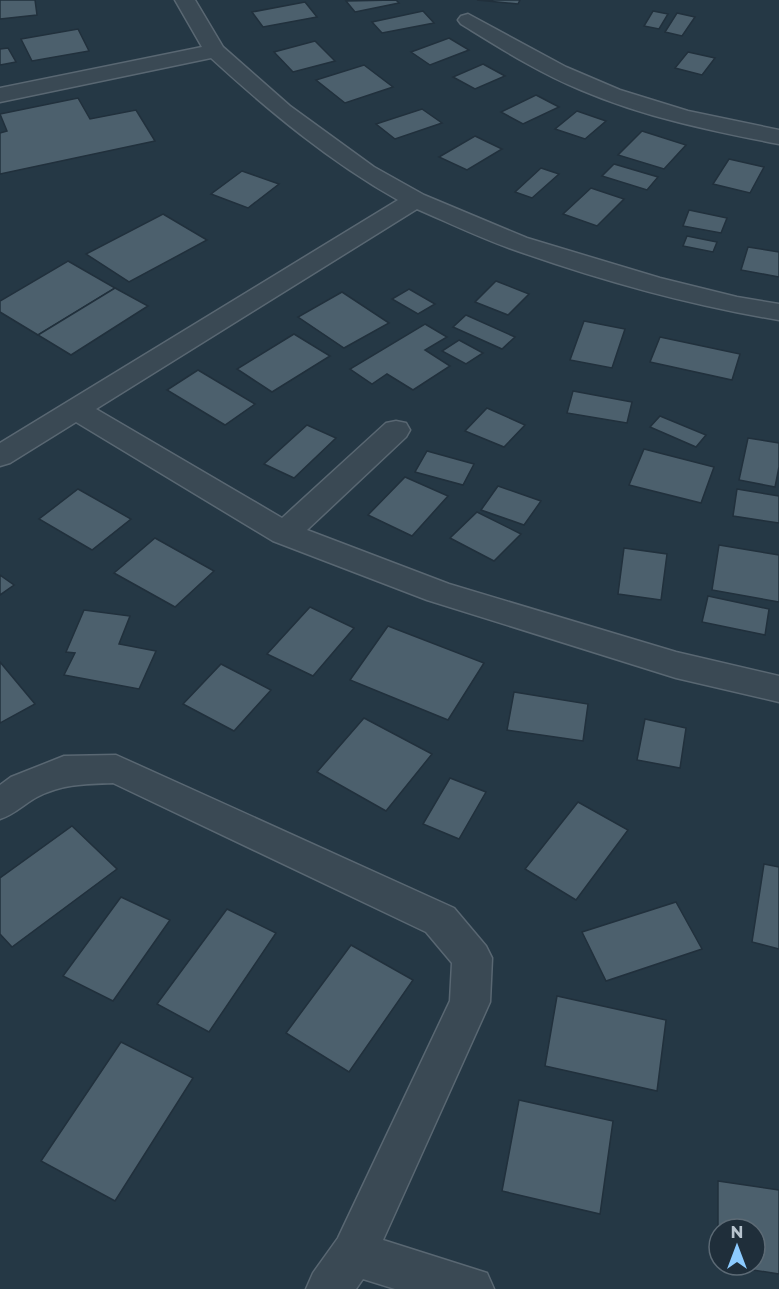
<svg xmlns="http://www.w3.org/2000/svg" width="779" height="1289" font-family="Montserrat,sans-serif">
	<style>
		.building { fill: #4c606d; stroke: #21303c; stroke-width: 1.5 }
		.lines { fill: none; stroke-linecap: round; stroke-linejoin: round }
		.street-casing { stroke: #596772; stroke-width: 3 }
		.street { fill: #3a4954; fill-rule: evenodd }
	</style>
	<rect width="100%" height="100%" fill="#253845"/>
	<g class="building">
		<path d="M 0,0 L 35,0 L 37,15 L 0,19 Z"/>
		<path d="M 396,0 L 399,3 L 355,12 L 346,1 Z"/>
		<path d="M 477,0 L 520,0 L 518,4 Z"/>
		<path d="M 305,2 L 317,17 L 263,27 L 252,12 Z"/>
		<path d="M 423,11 L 434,23 L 382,33 L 372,22 Z"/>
		<path d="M 653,11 L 668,14 L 659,29 L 644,26 Z"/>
		<path d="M 677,13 L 695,17 L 682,36 L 665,32 Z"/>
		<path d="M 78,29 L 89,51 L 32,61 L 21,39 Z"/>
		<path d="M 449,38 L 469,50 L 430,65 L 411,52 Z"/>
		<path d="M 315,41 L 335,61 L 293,72 L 274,52 Z"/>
		<path d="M 8,48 L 16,62 L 0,65 L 0,49 Z"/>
		<path d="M 688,52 L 715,58 L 702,75 L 675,68 Z"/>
		<path d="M 483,64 L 505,76 L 475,89 L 453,77 Z"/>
		<path d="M 364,65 L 393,87 L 345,103 L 316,80 Z"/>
		<path d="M 536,95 L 559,107 L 523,124 L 501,112 Z"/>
		<path d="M 78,98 L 90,119 L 136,110 L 155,141 L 0,174 L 0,133 L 7,131 L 0,114 Z"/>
		<path d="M 422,109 L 442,123 L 395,139 L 376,124 Z"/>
		<path d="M 577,111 L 606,121 L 585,139 L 555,129 Z"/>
		<path d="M 642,131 L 686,145 L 664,169 L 618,155 Z"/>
		<path d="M 475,136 L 502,149 L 467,170 L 439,157 Z"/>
		<path d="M 729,159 L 764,167 L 750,193 L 713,184 Z"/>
		<path d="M 614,164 L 658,177 L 647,190 L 602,176 Z"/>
		<path d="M 541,168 L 559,174 L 532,198 L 515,192 Z"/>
		<path d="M 242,171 L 279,184 L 248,208 L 211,194 Z"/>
		<path d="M 591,188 L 624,199 L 597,226 L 563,214 Z"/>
		<path d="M 689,210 L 727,218 L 721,233 L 683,226 Z"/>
		<path d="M 163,214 L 207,240 L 129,282 L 86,254 Z"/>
		<path d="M 687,236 L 717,242 L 713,252 L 683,246 Z"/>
		<path d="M 748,247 L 779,252 L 779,277 L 741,270 Z"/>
		<path d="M 68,261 L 115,288 L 38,335 L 0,312 L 0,301 Z"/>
		<path d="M 496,281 L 529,294 L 508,315 L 475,302 Z"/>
		<path d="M 115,288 L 148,306 L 71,355 L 38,335 Z"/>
		<path d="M 409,289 L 435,304 L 418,314 L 392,299 Z"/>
		<path d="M 342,292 L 389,323 L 344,348 L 298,317 Z"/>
		<path d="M 466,315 L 515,337 L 502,349 L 453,327 Z"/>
		<path d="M 584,321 L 625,329 L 612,368 L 570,360 Z"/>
		<path d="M 425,324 L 447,337 L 425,350 L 450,366 L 413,390 L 387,374 L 372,384 L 350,369 Z"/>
		<path d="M 294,334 L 330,356 L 272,392 L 237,369 Z"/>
		<path d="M 660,337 L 740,354 L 732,380 L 650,362 Z"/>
		<path d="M 459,340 L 483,353 L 466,364 L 442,351 Z"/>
		<path d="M 198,370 L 255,404 L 225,425 L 167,390 Z"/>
		<path d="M 573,391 L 632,402 L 627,423 L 567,413 Z"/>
		<path d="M 487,408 L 525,425 L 504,447 L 465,431 Z"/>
		<path d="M 660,416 L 706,435 L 696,447 L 650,427 Z"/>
		<path d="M 307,425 L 336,438 L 294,478 L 264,464 Z"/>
		<path d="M 748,438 L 779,443 L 779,467 L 775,487 L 739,480 Z"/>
		<path d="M 644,449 L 714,467 L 701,503 L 629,485 Z"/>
		<path d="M 427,451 L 474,464 L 463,485 L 415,472 Z"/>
		<path d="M 405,477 L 448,496 L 412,536 L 368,515 Z"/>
		<path d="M 498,486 L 541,501 L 524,525 L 481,510 Z"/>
		<path d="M 78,489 L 131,519 L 92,550 L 39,519 Z"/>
		<path d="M 737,489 L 779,496 L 779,523 L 733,516 Z"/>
		<path d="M 477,512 L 521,534 L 494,561 L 450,538 Z"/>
		<path d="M 155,538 L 214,571 L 175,607 L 114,573 Z"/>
		<path d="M 719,545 L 779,555 L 779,602 L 712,590 Z"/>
		<path d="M 624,548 L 667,554 L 661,600 L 618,594 Z"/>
		<path d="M 0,575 L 14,585 L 0,595 Z"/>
		<path d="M 708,596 L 769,609 L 765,635 L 702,622 Z"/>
		<path d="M 310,607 L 354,628 L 313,676 L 267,654 Z"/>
		<path d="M 84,610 L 130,616 L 119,644 L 156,651 L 139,689 L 64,675 L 75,653 L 66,652 Z"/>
		<path d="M 388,626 L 484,663 L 448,720 L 350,680 Z"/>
		<path d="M 0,662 L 35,704 L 0,723 Z"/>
		<path d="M 221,664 L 271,690 L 234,731 L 183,704 Z"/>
		<path d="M 514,692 L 588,704 L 583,741 L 507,730 Z"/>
		<path d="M 364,718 L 432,754 L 386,811 L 317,772 Z"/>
		<path d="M 645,719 L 686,728 L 680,768 L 637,760 Z"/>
		<path d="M 450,778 L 486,792 L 459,839 L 423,824 Z"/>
		<path d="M 578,802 L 628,830 L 576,900 L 525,869 Z"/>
		<path d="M 72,826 L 117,869 L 12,947 L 0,934 L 0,878 Z"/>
		<path d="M 764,864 L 779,867 L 779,949 L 752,942 Z"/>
		<path d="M 121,897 L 170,920 L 113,1001 L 63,976 Z"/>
		<path d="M 676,902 L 702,949 L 606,981 L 582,932 Z"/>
		<path d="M 227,909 L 276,933 L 209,1032 L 157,1004 Z"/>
		<path d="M 351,945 L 413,980 L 349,1072 L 286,1033 Z"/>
		<path d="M 557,996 L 666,1020 L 657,1091 L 545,1066 Z"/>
		<path d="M 121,1042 L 193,1078 L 115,1201 L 41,1161 Z"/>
		<path d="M 519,1100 L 613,1121 L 600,1214 L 502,1191 Z"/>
		<path d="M 718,1181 L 779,1190 L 779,1274 L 721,1265 L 755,1265 L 755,1229 L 719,1229 L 718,1265 Z"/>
	</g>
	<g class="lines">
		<g class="street-casing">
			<g id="street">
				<path d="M 175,0 L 195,0 L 223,47 L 290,106 L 374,167 L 424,195 L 527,238 L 660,278 L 737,297 L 779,304 L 779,320 C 688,305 596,279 509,248 C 478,237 447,222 417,209 L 96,409 L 282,518 L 386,423 L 396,421 L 406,423 L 410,430 L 406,437 L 307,530 L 449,584 L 676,652 L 779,676 L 779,702 L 676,678 L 427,600 L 273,541 L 76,422 L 10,463 L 0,466 L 0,443 L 398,200 C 329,161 269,111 211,58 L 0,102 L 0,88 L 202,47 Z"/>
				<path d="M 468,14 L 566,67 L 620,90 L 688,111 L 779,130 L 779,144 C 712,131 644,117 581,90 C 539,73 500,48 461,24 L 458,20 L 461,16 Z"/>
				<path d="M 116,755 L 454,908 L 486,946 L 492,958 L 490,1002 L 383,1240 L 487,1273 L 494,1289 L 395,1289 L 363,1279 L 356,1289 L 306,1289 L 313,1273 L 338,1238 L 450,1001 L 452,963 L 426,932 L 113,783 C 85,784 62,784 37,797 C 24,804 15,814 0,819 L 0,785 L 11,777 L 64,756 Z"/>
			</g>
		</g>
		<use href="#street" class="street"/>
	</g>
	<g transform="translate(737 1247)"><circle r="28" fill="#1f2e3a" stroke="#5c6a75" stroke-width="1.5"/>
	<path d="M0-4.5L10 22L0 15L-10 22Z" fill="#8ccbff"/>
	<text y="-9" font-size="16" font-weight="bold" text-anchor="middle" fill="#b8c4ce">N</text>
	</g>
</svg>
